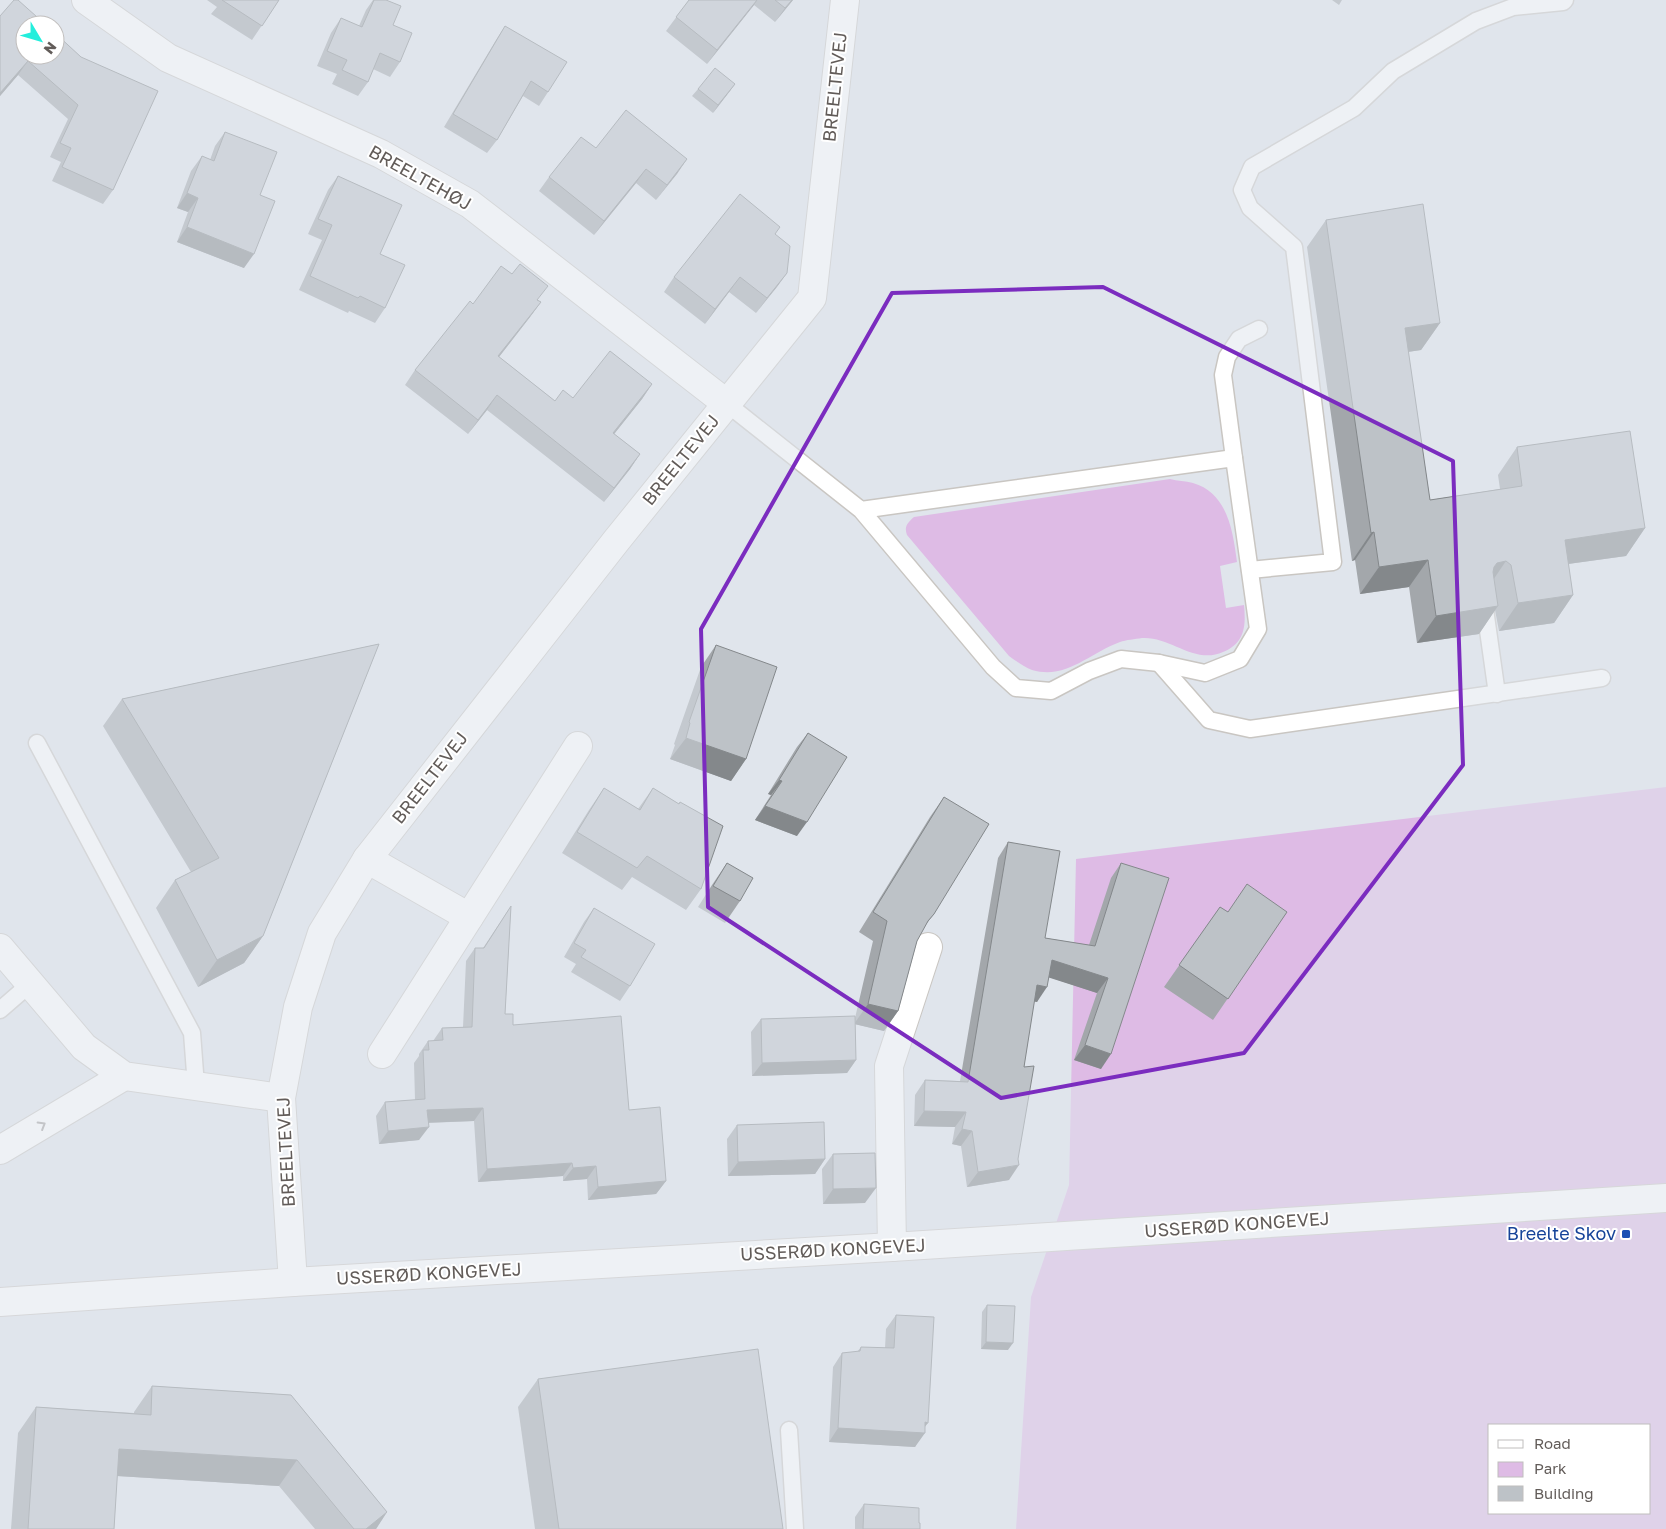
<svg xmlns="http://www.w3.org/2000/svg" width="1666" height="1529" font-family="'Golos Text',sans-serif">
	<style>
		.green { fill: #debbe5; fill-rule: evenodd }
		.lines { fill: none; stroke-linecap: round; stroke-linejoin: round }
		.service-casing { stroke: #c9c6c2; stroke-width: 19 }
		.minor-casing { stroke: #c9c6c2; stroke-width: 30 }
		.secondary-casing { stroke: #cbc6c2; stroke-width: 30 }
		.service { stroke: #fff; stroke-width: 16 }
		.minor { stroke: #fff; stroke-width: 28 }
		.secondary { stroke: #fff; stroke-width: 28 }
		.wall { fill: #a3a7ab }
		.shaded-wall { fill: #84888b }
		.building { fill: #bdc2c7; stroke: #84888b }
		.oneway { stroke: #a19d9b }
		.marked { fill: none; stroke: #7b2cbf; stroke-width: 4; stroke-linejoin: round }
		.transit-dot { fill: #1a4fb4; stroke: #fff; stroke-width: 2 }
		.labels { text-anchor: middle; stroke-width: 4; stroke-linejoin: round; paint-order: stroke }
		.street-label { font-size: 18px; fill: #625c59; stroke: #fff }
		.transit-label { font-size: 18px; fill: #164399; stroke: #fff; text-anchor: end }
	</style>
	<rect width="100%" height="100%" fill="#e0e5ec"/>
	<g class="green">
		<path d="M 1170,479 C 1177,481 1186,481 1193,483 C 1228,493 1233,532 1237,562 L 1220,566 L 1226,608 L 1244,605 C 1246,626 1245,643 1223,652 C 1195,665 1170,636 1142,638 C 1135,639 1126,640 1120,642 C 1089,653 1067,680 1032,670 C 1024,667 1016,661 1009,656 L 907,535 C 904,527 907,523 914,517 Z"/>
		<path d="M 1666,787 L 1666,1529 L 1016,1529 L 1031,1297 L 1069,1185 L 1076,859 ZM 1490,1425 L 1650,1425 L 1650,1513 L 1490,1513 Z"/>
	</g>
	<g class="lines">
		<g class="service-casing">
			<g id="service">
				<path d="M 726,403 L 861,510 L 993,667 L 1016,688 L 1051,691 L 1089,671 L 1121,659 L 1159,663 L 1205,673 L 1240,659 L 1258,629 L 1234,458 L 861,510"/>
				<path d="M 1234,458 L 1223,375 L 1227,357 L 1239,339 L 1259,329"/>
				<path d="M 1250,570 L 1333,562 L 1294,247 L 1250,208 L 1242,190 L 1252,167 L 1354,108 L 1393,71 L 1476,21 L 1513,7 L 1563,2 L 1565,0"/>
				<path d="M 1484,602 L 1497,694"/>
				<path d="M 1159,663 L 1209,720 L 1250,729 L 1602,678"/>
				<path d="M 37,743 L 192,1033 L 196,1086"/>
				<path d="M 0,1010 L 30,984"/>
				<path d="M 789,1430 L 795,1529"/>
			</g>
		</g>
		<g class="minor-casing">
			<g id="minor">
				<path d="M 86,0 L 168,58 L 381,154 L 470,204 L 726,403"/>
				<path d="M 367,859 L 469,917"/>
				<path d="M 0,948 L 84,1047 L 124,1076 L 281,1098"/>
				<path d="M 382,1054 L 578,746"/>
				<path d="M 0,1150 L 124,1076"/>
				<path d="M 892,1247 L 889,1066 L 928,947"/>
				<path d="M 293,1282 L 281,1098 L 298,1007 L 322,933 L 367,859 L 616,541 L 812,298 L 845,0"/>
			</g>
		</g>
		<g class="secondary-casing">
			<path id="secondary" d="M 0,1302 L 293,1282 L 892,1247 L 1666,1198"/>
		</g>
		<use href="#service" class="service"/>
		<use href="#minor" class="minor"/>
		<use href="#secondary" class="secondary"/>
	</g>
	<g class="wall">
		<path d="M 207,0 L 279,0 L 252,40 L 211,14 L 217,7 Z"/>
		<path d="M 373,0 L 386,0 L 393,25 L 400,62 L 390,77 L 373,69 L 368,82 L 358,96 L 332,84 L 337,74 L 317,66 L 331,33 L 341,18 L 359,26 L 366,10 Z"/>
		<path d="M 689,0 L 793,0 L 775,22 L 754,5 L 707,64 L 666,31 Z"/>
		<path d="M 1332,0 L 1342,0 L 1339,5 Z"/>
		<path d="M 0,16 L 55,33 L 113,190 L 103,204 L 52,181 L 61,162 L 50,157 L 68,119 L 18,75 L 0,96 Z"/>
		<path d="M 505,26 L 548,92 L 539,106 L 523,96 L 497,140 L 487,153 L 444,127 L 496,40 Z"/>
		<path d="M 735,84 L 713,113 L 692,96 L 698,89 Z"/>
		<path d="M 225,132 L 260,195 L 244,268 L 177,242 L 188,212 L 177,208 L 191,171 L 202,156 L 210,160 L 215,146 Z"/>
		<path d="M 596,148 L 687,159 L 656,200 L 636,183 L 594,235 L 539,191 L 549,177 Z"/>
		<path d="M 338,176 L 380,254 L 385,308 L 375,323 L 349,311 L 348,313 L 299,290 L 322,240 L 308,234 L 328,190 Z"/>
		<path d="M 1326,220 L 1440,323 L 1421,350 L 1408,352 L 1430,500 L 1500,489 L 1498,475 L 1517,447 L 1645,528 L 1626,556 L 1568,564 L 1573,595 L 1554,623 L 1499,631 L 1495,610 L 1479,634 L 1417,643 L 1409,587 L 1360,594 L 1355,560 L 1352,561 L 1307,247 Z"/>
		<path d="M 775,234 L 787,273 L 756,313 L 729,292 L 705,324 L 664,292 L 674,277 Z"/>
		<path d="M 538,300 L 541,302 L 530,317 L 499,357 L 555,401 L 652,384 L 642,399 L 614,434 L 640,454 L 630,469 L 604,502 L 487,410 L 468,434 L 405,385 L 415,370 L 473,304 Z"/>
		<path d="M 379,644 L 263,936 L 244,963 L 198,987 L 156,908 L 175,880 L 191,872 L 103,726 L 122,699 Z"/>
		<path d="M 716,645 L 746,759 L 731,781 L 670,759 L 675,745 L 674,744 L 701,667 Z"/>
		<path d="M 808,733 L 797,836 L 755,820 L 771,795 L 768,794 L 797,747 Z"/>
		<path d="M 604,788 L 638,809 L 653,788 L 679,804 L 680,802 L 701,889 L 686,910 L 632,877 L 622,890 L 562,853 L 589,810 Z"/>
		<path d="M 944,797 L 934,914 L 924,927 L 917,941 L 898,1011 L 884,1031 L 855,1024 L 856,1060 L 847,1073 L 752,1076 L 751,1032 L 761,1019 L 855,1018 L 873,941 L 859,932 L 930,817 Z"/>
		<path d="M 1008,842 L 1045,938 L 1089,945 L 1111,878 L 1121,863 L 1101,1069 L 1074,1060 L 1097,993 L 1049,977 L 1037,1002 L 1034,1001 L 1024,1067 L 1009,1180 L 967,1187 L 961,1146 L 952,1144 L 955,1127 L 914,1126 L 915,1095 L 925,1080 L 960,1081 L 998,858 Z"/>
		<path d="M 727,863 L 740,901 L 725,923 L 698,907 L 712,885 Z"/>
		<path d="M 511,906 L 505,1014 L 513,1025 L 629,1110 L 666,1181 L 656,1194 L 588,1200 L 587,1179 L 563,1181 L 563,1176 L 478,1182 L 474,1121 L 428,1123 L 419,1140 L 379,1144 L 376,1116 L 385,1102 L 415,1100 L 414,1063 L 419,1056 L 419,1054 L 428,1041 L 433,1041 L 442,1028 L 463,1027 L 466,961 L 475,948 L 483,948 Z"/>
		<path d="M 1220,907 L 1228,912 L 1287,912 L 1213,1020 L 1164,987 Z"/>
		<path d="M 594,908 L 630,986 L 620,1001 L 571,972 L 576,964 L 564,957 L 584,922 Z"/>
		<path d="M 737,1125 L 825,1159 L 815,1174 L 728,1176 L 727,1139 Z"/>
		<path d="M 833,1154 L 865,1203 L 823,1204 L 822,1169 Z"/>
		<path d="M 987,1305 L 1008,1350 L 981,1349 L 982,1312 Z"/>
		<path d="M 896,1315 L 925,1426 L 915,1447 L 829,1442 L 833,1367 L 842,1353 L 857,1352 L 861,1347 L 885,1348 L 886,1329 Z"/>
		<path d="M 538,1379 L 783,1529 L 535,1529 L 518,1407 Z"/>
		<path d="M 152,1386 L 291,1395 L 387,1512 L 376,1529 L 315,1529 L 279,1486 L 117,1476 L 114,1529 L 11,1529 L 18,1433 L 36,1407 L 134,1413 L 134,1412 Z"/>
		<path d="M 864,1504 L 919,1523 L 920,1529 L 855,1529 L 855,1517 Z"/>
	</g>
	<g class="shaded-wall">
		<path d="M 757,0 L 754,5 L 707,64 L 717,50 Z"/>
		<path d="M 792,0 L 793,0 L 775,22 L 785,8 Z"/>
		<path d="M 28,61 L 18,75 L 0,96 L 0,93 Z"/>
		<path d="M 735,84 L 730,91 L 713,113 L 718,105 Z"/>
		<path d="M 687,159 L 677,174 L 656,200 L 667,185 Z"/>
		<path d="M 646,169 L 636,183 L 594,235 L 604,221 Z"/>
		<path d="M 187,193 L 198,198 L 188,212 L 177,208 Z"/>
		<path d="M 187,227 L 254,254 L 244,268 L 177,242 Z"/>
		<path d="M 787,273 L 777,287 L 756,313 L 767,298 Z"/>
		<path d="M 740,277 L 729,292 L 705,324 L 715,309 Z"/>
		<path d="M 541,302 L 530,317 L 488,371 L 498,356 Z"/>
		<path d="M 1440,323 L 1421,350 L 1386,355 L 1405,328 Z"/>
		<path d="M 652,384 L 642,399 L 603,448 L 613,433 Z"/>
		<path d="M 497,395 L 487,410 L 468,434 L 478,420 Z"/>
		<path d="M 640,454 L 630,469 L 604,502 L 614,488 Z"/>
		<path d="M 1645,528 L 1626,556 L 1546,567 L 1565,540 Z"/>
		<path d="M 1374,532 L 1355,560 L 1352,561 L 1371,533 Z"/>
		<path d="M 1428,560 L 1409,587 L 1360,594 L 1379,567 Z"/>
		<path d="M 1506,561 L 1487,589 L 1494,567 L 1497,563 Z"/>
		<path d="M 1573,595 L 1554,623 L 1499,631 L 1518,603 Z"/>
		<path d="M 1498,606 L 1479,634 L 1417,643 L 1436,616 Z"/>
		<path d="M 686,738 L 746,759 L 731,781 L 670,759 Z"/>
		<path d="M 779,780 L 782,781 L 771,795 L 768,794 Z"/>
		<path d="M 765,806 L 807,822 L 797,836 L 755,820 Z"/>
		<path d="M 263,936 L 244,963 L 198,987 L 217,960 Z"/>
		<path d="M 1052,960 L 1108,978 L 1097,993 L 1041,975 Z"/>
		<path d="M 1037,985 L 1047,987 L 1037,1002 L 1026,1000 Z"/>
		<path d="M 868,1004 L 898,1011 L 884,1031 L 854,1024 Z"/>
		<path d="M 1085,1045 L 1111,1054 L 1101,1069 L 1074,1060 Z"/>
		<path d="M 856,1060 L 847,1073 L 752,1076 L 762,1063 Z"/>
		<path d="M 483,1108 L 474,1121 L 418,1123 L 427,1110 Z"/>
		<path d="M 924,1111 L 966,1112 L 955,1127 L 914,1126 Z"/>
		<path d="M 429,1127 L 419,1140 L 379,1144 L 388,1131 Z"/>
		<path d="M 962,1129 L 972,1131 L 961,1146 L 952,1144 Z"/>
		<path d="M 825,1159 L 815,1174 L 728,1176 L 738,1162 Z"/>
		<path d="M 572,1163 L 563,1176 L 478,1182 L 487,1169 Z"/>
		<path d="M 1019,1165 L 1009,1180 L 967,1187 L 978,1172 Z"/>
		<path d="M 596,1166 L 587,1179 L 563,1181 L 573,1168 Z"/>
		<path d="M 666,1181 L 656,1194 L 588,1200 L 598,1187 Z"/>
		<path d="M 876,1188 L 865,1203 L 823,1204 L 833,1189 Z"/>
		<path d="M 986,1342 L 1013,1343 L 1008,1350 L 981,1349 Z"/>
		<path d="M 925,1422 L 928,1423 L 920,1433 L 925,1433 L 915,1447 L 829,1442 L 838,1428 Z"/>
		<path d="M 119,1449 L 297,1460 L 279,1486 L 101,1475 Z"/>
		<path d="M 387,1512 L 376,1529 L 366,1529 Z"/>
	</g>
	<g class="building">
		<path d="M 14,0 L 18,0 L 46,25 L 25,25 L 25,55 L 55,55 L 55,33 L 81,57 L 158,91 L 113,190 L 62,167 L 71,148 L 60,143 L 78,105 L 28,61 L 0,93 L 0,16 Z"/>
		<path d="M 222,0 L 279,0 L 262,26 Z"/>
		<path d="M 374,0 L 386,0 L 401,6 L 393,25 L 412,33 L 400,62 L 380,53 L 368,82 L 342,70 L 347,60 L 327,51 L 341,18 L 362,27 Z"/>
		<path d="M 689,0 L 757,0 L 717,50 L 676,17 Z"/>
		<path d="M 775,0 L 792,0 L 785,8 Z"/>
		<path d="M 505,26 L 567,62 L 548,92 L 531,81 L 497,140 L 453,114 Z"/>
		<path d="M 715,68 L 735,84 L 718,105 L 698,89 Z"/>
		<path d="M 626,110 L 687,159 L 667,185 L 646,169 L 604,221 L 549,177 L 581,137 L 596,148 Z"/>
		<path d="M 225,132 L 277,152 L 260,195 L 275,201 L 254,254 L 187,227 L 198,198 L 187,193 L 202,156 L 214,161 Z"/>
		<path d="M 338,176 L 402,205 L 380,254 L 405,265 L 385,308 L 360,296 L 358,298 L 310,276 L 332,225 L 318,219 Z"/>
		<path d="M 740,194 L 780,227 L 775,234 L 790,246 L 787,273 L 767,298 L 740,277 L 715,309 L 674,277 Z"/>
		<path d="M 1423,204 L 1440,323 L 1405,328 L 1430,500 L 1522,486 L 1517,447 L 1630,431 L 1645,528 L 1565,540 L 1573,595 L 1518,603 L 1511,565 L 1506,561 L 1497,563 L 1494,567 L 1493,572 L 1498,606 L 1436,616 L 1428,560 L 1379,567 L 1374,532 L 1371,533 L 1326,220 Z"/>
		<path d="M 520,264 L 548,286 L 537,300 L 541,302 L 498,356 L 555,401 L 563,390 L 573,398 L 610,351 L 652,384 L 613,433 L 640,454 L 614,488 L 497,395 L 478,420 L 415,370 L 470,301 L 473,304 L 501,266 L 512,274 Z"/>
		<path d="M 379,644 L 263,936 L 217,960 L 175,880 L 219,858 L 122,699 Z"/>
		<path d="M 716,645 L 777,667 L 746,759 L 686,738 L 690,723 L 689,722 Z"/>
		<path d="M 808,733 L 847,757 L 807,822 L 765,806 L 782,781 L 779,780 Z"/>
		<path d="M 604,788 L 640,810 L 653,788 L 679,804 L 680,802 L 723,826 L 701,889 L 647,856 L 637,868 L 577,832 Z"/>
		<path d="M 944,797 L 989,824 L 934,914 L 928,921 L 917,941 L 898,1011 L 868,1004 L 887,921 L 873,912 Z"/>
		<path d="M 1008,842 L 1060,851 L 1045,938 L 1095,946 L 1121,863 L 1169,878 L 1111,1054 L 1085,1045 L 1108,978 L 1052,960 L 1047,987 L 1037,985 L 1024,1067 L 1034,1066 L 1018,1159 L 1019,1165 L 978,1172 L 972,1131 L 962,1129 L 966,1112 L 924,1111 L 925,1080 L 968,1082 Z"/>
		<path d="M 727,863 L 753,878 L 740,901 L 713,886 Z"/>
		<path d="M 1247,884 L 1287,912 L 1228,999 L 1179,965 L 1220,907 L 1228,912 Z"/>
		<path d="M 511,906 L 505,1014 L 513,1014 L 513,1025 L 621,1016 L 629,1110 L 660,1107 L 666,1181 L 598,1187 L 596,1166 L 573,1168 L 572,1163 L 487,1169 L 483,1108 L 427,1110 L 429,1127 L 388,1131 L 385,1102 L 425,1099 L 423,1050 L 429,1050 L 428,1041 L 443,1040 L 442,1028 L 472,1027 L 475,948 L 484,948 Z"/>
		<path d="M 594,908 L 655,944 L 630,986 L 581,957 L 586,950 L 574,943 Z"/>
		<path d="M 855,1016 L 856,1060 L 762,1063 L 761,1019 Z"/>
		<path d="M 824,1122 L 825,1159 L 738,1162 L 737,1125 Z"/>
		<path d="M 875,1153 L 876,1188 L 833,1189 L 833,1154 Z"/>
		<path d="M 987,1305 L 1015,1306 L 1013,1343 L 986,1342 Z"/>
		<path d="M 896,1315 L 934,1317 L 928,1423 L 925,1422 L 925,1433 L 838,1428 L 842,1353 L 860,1351 L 861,1347 L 894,1348 Z"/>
		<path d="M 758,1349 L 783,1529 L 559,1529 L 538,1379 Z"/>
		<path d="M 152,1386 L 291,1395 L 387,1512 L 366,1529 L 354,1529 L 297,1460 L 119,1449 L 114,1529 L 28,1529 L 36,1407 L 151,1415 Z"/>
		<path d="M 864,1504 L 919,1508 L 919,1523 L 920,1523 L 920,1529 L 863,1529 Z"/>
	</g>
	<defs><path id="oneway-chevron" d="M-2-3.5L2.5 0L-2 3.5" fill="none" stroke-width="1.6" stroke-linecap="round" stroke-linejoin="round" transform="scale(1.25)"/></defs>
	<use class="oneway" href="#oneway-chevron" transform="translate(42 1125) rotate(-31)"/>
	<path d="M0 0H1666V1529H0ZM 1103,287 L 1453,461 L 1463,765 L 1244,1053 L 1001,1098 L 708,907 L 701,629 L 892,293 Z" fill="#e0e5ec" fill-opacity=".55" fill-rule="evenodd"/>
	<path class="marked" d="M 1103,287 L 1453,461 L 1463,765 L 1244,1053 L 1001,1098 L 708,907 L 701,629 L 892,293 Z"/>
	<rect class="transit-dot" x="1621" y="1229" width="10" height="10" rx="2.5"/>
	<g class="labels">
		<g class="street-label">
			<text transform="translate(835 87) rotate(-84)" y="6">BREELTEVEJ</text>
			<text transform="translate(420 178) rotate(29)" y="6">BREELTEHØJ</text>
			<text transform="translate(681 460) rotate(-51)" y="6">BREELTEVEJ</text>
			<text transform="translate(430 778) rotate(-52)" y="6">BREELTEVEJ</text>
			<text transform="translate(286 1152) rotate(-93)" y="6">BREELTEVEJ</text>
			<text transform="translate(1237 1225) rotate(-4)" y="6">USSERØD KONGEVEJ</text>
			<text transform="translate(833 1250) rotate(-3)" y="6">USSERØD KONGEVEJ</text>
			<text transform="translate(429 1274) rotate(-3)" y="6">USSERØD KONGEVEJ</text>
		</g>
		<g class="transit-label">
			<text x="1616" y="1240">Breelte Skov</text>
		</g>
	</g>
	<rect x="1488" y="1424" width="162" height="90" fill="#ffffff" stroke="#c0bebd"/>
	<rect x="1498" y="1440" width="25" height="8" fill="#ffffff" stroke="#c0bebd"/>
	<text x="1534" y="1449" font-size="15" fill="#625c59">Road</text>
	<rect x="1498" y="1462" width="25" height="15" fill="#debbe5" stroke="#c0bebd"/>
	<text x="1534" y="1474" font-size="15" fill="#625c59">Park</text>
	<rect x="1498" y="1486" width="25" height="15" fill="#bdc2c7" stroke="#c0bebd"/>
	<text x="1534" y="1499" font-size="15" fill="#625c59">Building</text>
	<g transform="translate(40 40) rotate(128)"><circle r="24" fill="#ffffff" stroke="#c0bebd"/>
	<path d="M0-4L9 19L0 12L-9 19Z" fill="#24eedc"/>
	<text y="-8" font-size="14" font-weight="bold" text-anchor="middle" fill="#625c59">N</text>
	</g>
</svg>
